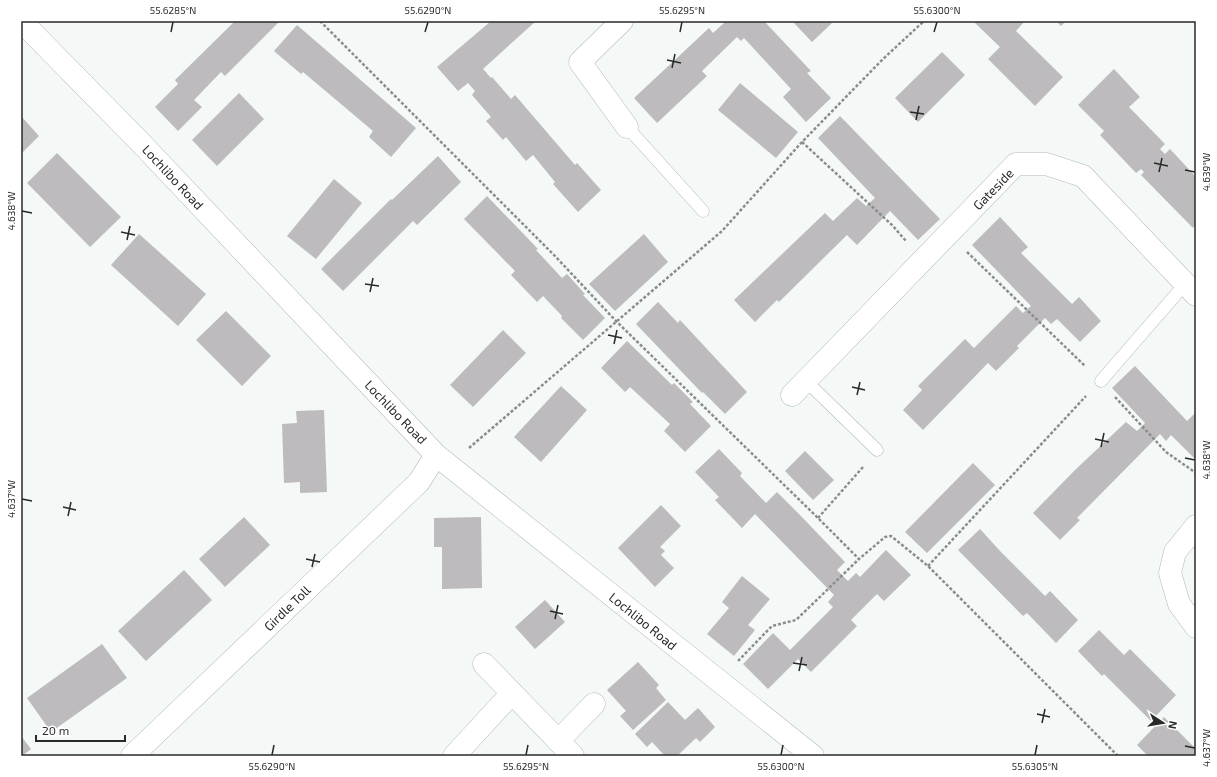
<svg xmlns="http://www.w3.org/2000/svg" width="1217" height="777" font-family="'Exo 2',sans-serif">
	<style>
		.building { fill: #bdbbbd }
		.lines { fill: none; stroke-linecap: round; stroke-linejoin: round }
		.service-casing { stroke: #b5b9b7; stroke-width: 13 }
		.minor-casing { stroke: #b5b9b7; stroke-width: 23 }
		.tertiary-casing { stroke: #b5b9b7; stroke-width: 23 }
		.path { stroke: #8a8d8c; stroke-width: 2.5; stroke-dasharray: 3 2; stroke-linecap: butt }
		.service { stroke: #fff; stroke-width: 12 }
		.minor { stroke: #fff; stroke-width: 22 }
		.tertiary { stroke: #fff; stroke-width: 22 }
		.ticks { fill: none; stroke: #282a29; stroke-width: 1.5 }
		.labels { text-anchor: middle; stroke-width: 3.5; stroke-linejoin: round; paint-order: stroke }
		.street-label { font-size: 13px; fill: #282a29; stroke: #fff }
		.neatline { fill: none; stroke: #282a29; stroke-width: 1.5 }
		.ticks-label { font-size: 10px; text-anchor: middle; fill: #282a29 }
	</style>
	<rect width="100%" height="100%" fill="#f4f8f7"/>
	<g class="building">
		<path d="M 235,21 L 280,21 L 225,76 L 221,72 L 194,100 L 202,107 L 178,131 L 155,107 L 178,84 L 175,80 Z"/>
		<path d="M 491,21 L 536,21 L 483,69 L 491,78 L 492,77 L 511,99 L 515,95 L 575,165 L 577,163 L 601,190 L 578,212 L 553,184 L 555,182 L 533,155 L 526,161 L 506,137 L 503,140 L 486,121 L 491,117 L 472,95 L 475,91 L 468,83 L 458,91 L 437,67 Z"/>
		<path d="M 722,21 L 764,21 L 811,71 L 807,73 L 831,98 L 806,122 L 783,97 L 791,89 L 744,38 L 741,41 L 737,37 L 702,71 L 707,76 L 657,123 L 634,98 L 709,28 L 713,33 L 724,23 Z"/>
		<path d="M 796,21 L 830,21 L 832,23 L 812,42 L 794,23 Z"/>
		<path d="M 978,21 L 1023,21 L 1024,22 L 1016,31 L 1063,77 L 1035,106 L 988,59 L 1000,47 L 975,23 Z"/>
		<path d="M 1056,21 L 1066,21 L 1061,26 Z"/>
		<path d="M 297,25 L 416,128 L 391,157 L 369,137 L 373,131 L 303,72 L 301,74 L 274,51 Z"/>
		<path d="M 942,52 L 965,75 L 918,122 L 895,98 Z"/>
		<path d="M 1114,69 L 1140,97 L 1129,107 L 1165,144 L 1160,149 L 1165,154 L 1170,149 L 1196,177 L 1196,224 L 1193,228 L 1141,175 L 1144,172 L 1141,169 L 1136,173 L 1100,135 L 1104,131 L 1078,105 Z"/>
		<path d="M 740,83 L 798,132 L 776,158 L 718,110 Z"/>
		<path d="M 239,93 L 264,119 L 217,166 L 192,140 Z"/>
		<path d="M 21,116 L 39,136 L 21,154 Z"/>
		<path d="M 840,116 L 940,219 L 918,240 L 890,211 L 857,245 L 847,235 L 779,302 L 777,300 L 755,322 L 734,300 L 825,213 L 833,221 L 857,198 L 866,206 L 875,198 L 818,138 Z"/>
		<path d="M 57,153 L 121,217 L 90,247 L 27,183 Z"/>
		<path d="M 438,156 L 461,182 L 417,225 L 413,221 L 343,291 L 321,269 L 391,199 L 392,200 Z"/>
		<path d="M 334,179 L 362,203 L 316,259 L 287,236 Z"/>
		<path d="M 487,196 L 538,249 L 536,250 L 562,278 L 567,274 L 585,294 L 583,295 L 605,318 L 583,340 L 561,318 L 562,316 L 543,296 L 537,302 L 511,275 L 515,271 L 464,219 Z"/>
		<path d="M 1000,217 L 1028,247 L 1021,253 L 1072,304 L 1079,297 L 1101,321 L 1080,342 L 1057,319 L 1051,324 L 1045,318 L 1017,346 L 1019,348 L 996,371 L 988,363 L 923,430 L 903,410 L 922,390 L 918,386 L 965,339 L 974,348 L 1016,306 L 1023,313 L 1031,306 L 972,245 Z"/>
		<path d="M 139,234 L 206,294 L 178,326 L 111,265 Z"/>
		<path d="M 644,234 L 668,262 L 615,311 L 589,284 Z"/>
		<path d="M 658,302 L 678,323 L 680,320 L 747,392 L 725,414 L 703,392 L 702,393 L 636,324 Z"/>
		<path d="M 226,311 L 271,356 L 242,386 L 196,340 Z"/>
		<path d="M 503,330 L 526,353 L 473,407 L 450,385 Z"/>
		<path d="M 627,341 L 672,385 L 674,383 L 693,402 L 690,404 L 711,426 L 685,452 L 664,431 L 670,424 L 630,387 L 625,392 L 601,368 Z"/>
		<path d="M 1135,366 L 1187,421 L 1194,414 L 1196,415 L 1196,460 L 1171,435 L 1166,441 L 1160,434 L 1077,518 L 1080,520 L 1060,540 L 1033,513 L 1075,470 L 1126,422 L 1137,431 L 1145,423 L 1112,388 Z"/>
		<path d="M 561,386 L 587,410 L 541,462 L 514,437 Z"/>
		<path d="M 324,410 L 327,492 L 300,493 L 300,482 L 284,483 L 282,424 L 297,423 L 296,411 Z"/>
		<path d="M 719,449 L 742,473 L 740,476 L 766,503 L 777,492 L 799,514 L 845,562 L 837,570 L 848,581 L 856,573 L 860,577 L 886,550 L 911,575 L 884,601 L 877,594 L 851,620 L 857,626 L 811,672 L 798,659 L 768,689 L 743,664 L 773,633 L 790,650 L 833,607 L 828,602 L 834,595 L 755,514 L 742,528 L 715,500 L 719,497 L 695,472 Z"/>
		<path d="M 805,451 L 834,480 L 813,500 L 785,471 Z"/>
		<path d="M 973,463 L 995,485 L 927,553 L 905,532 Z"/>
		<path d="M 661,505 L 681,526 L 660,547 L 665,551 L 661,555 L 674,568 L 655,587 L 618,548 Z"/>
		<path d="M 244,517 L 270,545 L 225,587 L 199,559 Z"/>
		<path d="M 481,517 L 482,588 L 442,589 L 442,547 L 434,547 L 434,518 Z"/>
		<path d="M 980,529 L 1001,552 L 1045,596 L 1050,591 L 1078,620 L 1056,643 L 1027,613 L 1023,616 L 958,550 Z"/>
		<path d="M 184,570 L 212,600 L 146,661 L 118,631 Z"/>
		<path d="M 742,576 L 770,599 L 748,625 L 755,630 L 734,656 L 707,634 L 729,608 L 722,602 Z"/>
		<path d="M 545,600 L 565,622 L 535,649 L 515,627 Z"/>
		<path d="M 1099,630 L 1124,655 L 1130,649 L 1176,695 L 1151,721 L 1104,674 L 1102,676 L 1078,651 Z"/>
		<path d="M 102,644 L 127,678 L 51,732 L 27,698 Z"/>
		<path d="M 638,662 L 659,685 L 656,688 L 666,700 L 633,730 L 620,716 L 626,711 L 607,690 Z"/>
		<path d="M 668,702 L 685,720 L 698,708 L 715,727 L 700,742 L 696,738 L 677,756 L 665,756 L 652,742 L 647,747 L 635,734 Z"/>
		<path d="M 1164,717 L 1196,749 L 1196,756 L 1148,756 L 1137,745 Z"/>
		<path d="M 21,736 L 31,749 L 22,756 L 21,756 Z"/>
	</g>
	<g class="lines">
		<g class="service-casing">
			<g id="service">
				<path d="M 627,127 L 703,211"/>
				<path d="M 806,381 L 877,450"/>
				<path d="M 1101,381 L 1185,284"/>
			</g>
		</g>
		<g class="minor-casing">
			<g id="minor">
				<path d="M 622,21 L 580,62 L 627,127"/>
				<path d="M 792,395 L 1016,164 L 1046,164 L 1083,176 L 1196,295"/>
				<path d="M 1196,526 L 1175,552 L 1170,573 L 1179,604 L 1196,627"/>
				<path d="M 484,664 L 512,693"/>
				<path d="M 558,741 L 594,704"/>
				<path d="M 454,756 L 512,693 L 573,756"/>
			</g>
		</g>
		<g class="tertiary-casing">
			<g id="tertiary">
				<path d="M 21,21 L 140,142 L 436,455 L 813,756"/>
				<path d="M 132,756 L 419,482 L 436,455"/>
			</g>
		</g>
		<g class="path">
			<path d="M 320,21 L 554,255 L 616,321 L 818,518 L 859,559 L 885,537 L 891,536 L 928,566 L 1118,756"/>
			<path d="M 802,142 L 892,225 L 906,241"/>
			<path d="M 967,252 L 1085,366"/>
			<path d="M 1115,397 L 1166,452 L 1196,473"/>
			<path d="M 469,448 L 722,231 L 802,142 L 883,59 L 924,21"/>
			<path d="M 818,518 L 863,467"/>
			<path d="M 928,566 L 1086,396"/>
			<path d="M 738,661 L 772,626 L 796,620 L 859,559"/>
		</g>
		<use href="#service" class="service"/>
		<use href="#minor" class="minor"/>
		<use href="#tertiary" class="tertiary"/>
	</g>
	<path class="ticks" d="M 171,32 L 173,22M 425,32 L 428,22M 680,32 L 682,22M 934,32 L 937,22M 667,60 L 681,63M 672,68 L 675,54M 910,112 L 924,114M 916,120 L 919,106M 1154,163 L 1168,166M 1185,170 L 1195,172M 1159,172 L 1162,158M 22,211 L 32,213M 121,232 L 135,235M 127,240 L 130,226M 365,284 L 379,286M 370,292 L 373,278M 608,335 L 622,338M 614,344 L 617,330M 852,387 L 865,390M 857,395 L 860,382M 1095,439 L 1109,442M 1101,447 L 1104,433M 1185,458 L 1195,460M 22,499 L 32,501M 63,507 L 76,510M 68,516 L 71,502M 306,559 L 320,562M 312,567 L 315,554M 550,611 L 563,614M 555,619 L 558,605M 793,663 L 807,665M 799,671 L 802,657M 1037,714 L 1050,717M 1042,723 L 1045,709M 1185,746 L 1195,748M 272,755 L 274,745M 526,755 L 528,745M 781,755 L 783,745M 1035,755 L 1037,745"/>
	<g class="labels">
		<g class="street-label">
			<text transform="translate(173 177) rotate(47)" y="5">Lochlibo Road</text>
			<text transform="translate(993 189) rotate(-46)" y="5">Gateside</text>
			<text transform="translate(396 412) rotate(46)" y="5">Lochlibo Road</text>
			<text transform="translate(287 608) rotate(-44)" y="5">Girdle Toll</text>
			<text transform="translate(643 621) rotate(39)" y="5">Lochlibo Road</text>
		</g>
	</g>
	<rect width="1217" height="777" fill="none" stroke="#ffffff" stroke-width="44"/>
	<g transform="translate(1163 723) rotate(102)" stroke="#ffffff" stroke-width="3" paint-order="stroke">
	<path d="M0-3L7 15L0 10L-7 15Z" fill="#282a29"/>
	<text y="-6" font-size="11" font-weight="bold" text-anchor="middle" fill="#282a29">N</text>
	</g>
	<path d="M36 735v6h89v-6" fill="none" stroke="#282a29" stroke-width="2"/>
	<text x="42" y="735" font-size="12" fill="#282a29" stroke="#ffffff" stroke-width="3" paint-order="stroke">20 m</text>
	<rect x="22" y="22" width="1173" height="733" class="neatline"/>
	<g class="ticks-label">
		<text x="173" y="14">55.6285°N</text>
		<text x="428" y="14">55.6290°N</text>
		<text x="682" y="14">55.6295°N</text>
		<text x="937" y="14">55.6300°N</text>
		<text transform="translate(1206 172) rotate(-90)" y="4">4.639°W</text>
		<text transform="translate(11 211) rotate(-90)" y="4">4.638°W</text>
		<text transform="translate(1206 460) rotate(-90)" y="4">4.638°W</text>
		<text transform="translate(11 499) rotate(-90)" y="4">4.637°W</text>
		<text transform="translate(1206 748) rotate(-90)" y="4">4.637°W</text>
		<text x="272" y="770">55.6290°N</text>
		<text x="526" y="770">55.6295°N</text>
		<text x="781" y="770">55.6300°N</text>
		<text x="1035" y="770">55.6305°N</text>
	</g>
</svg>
